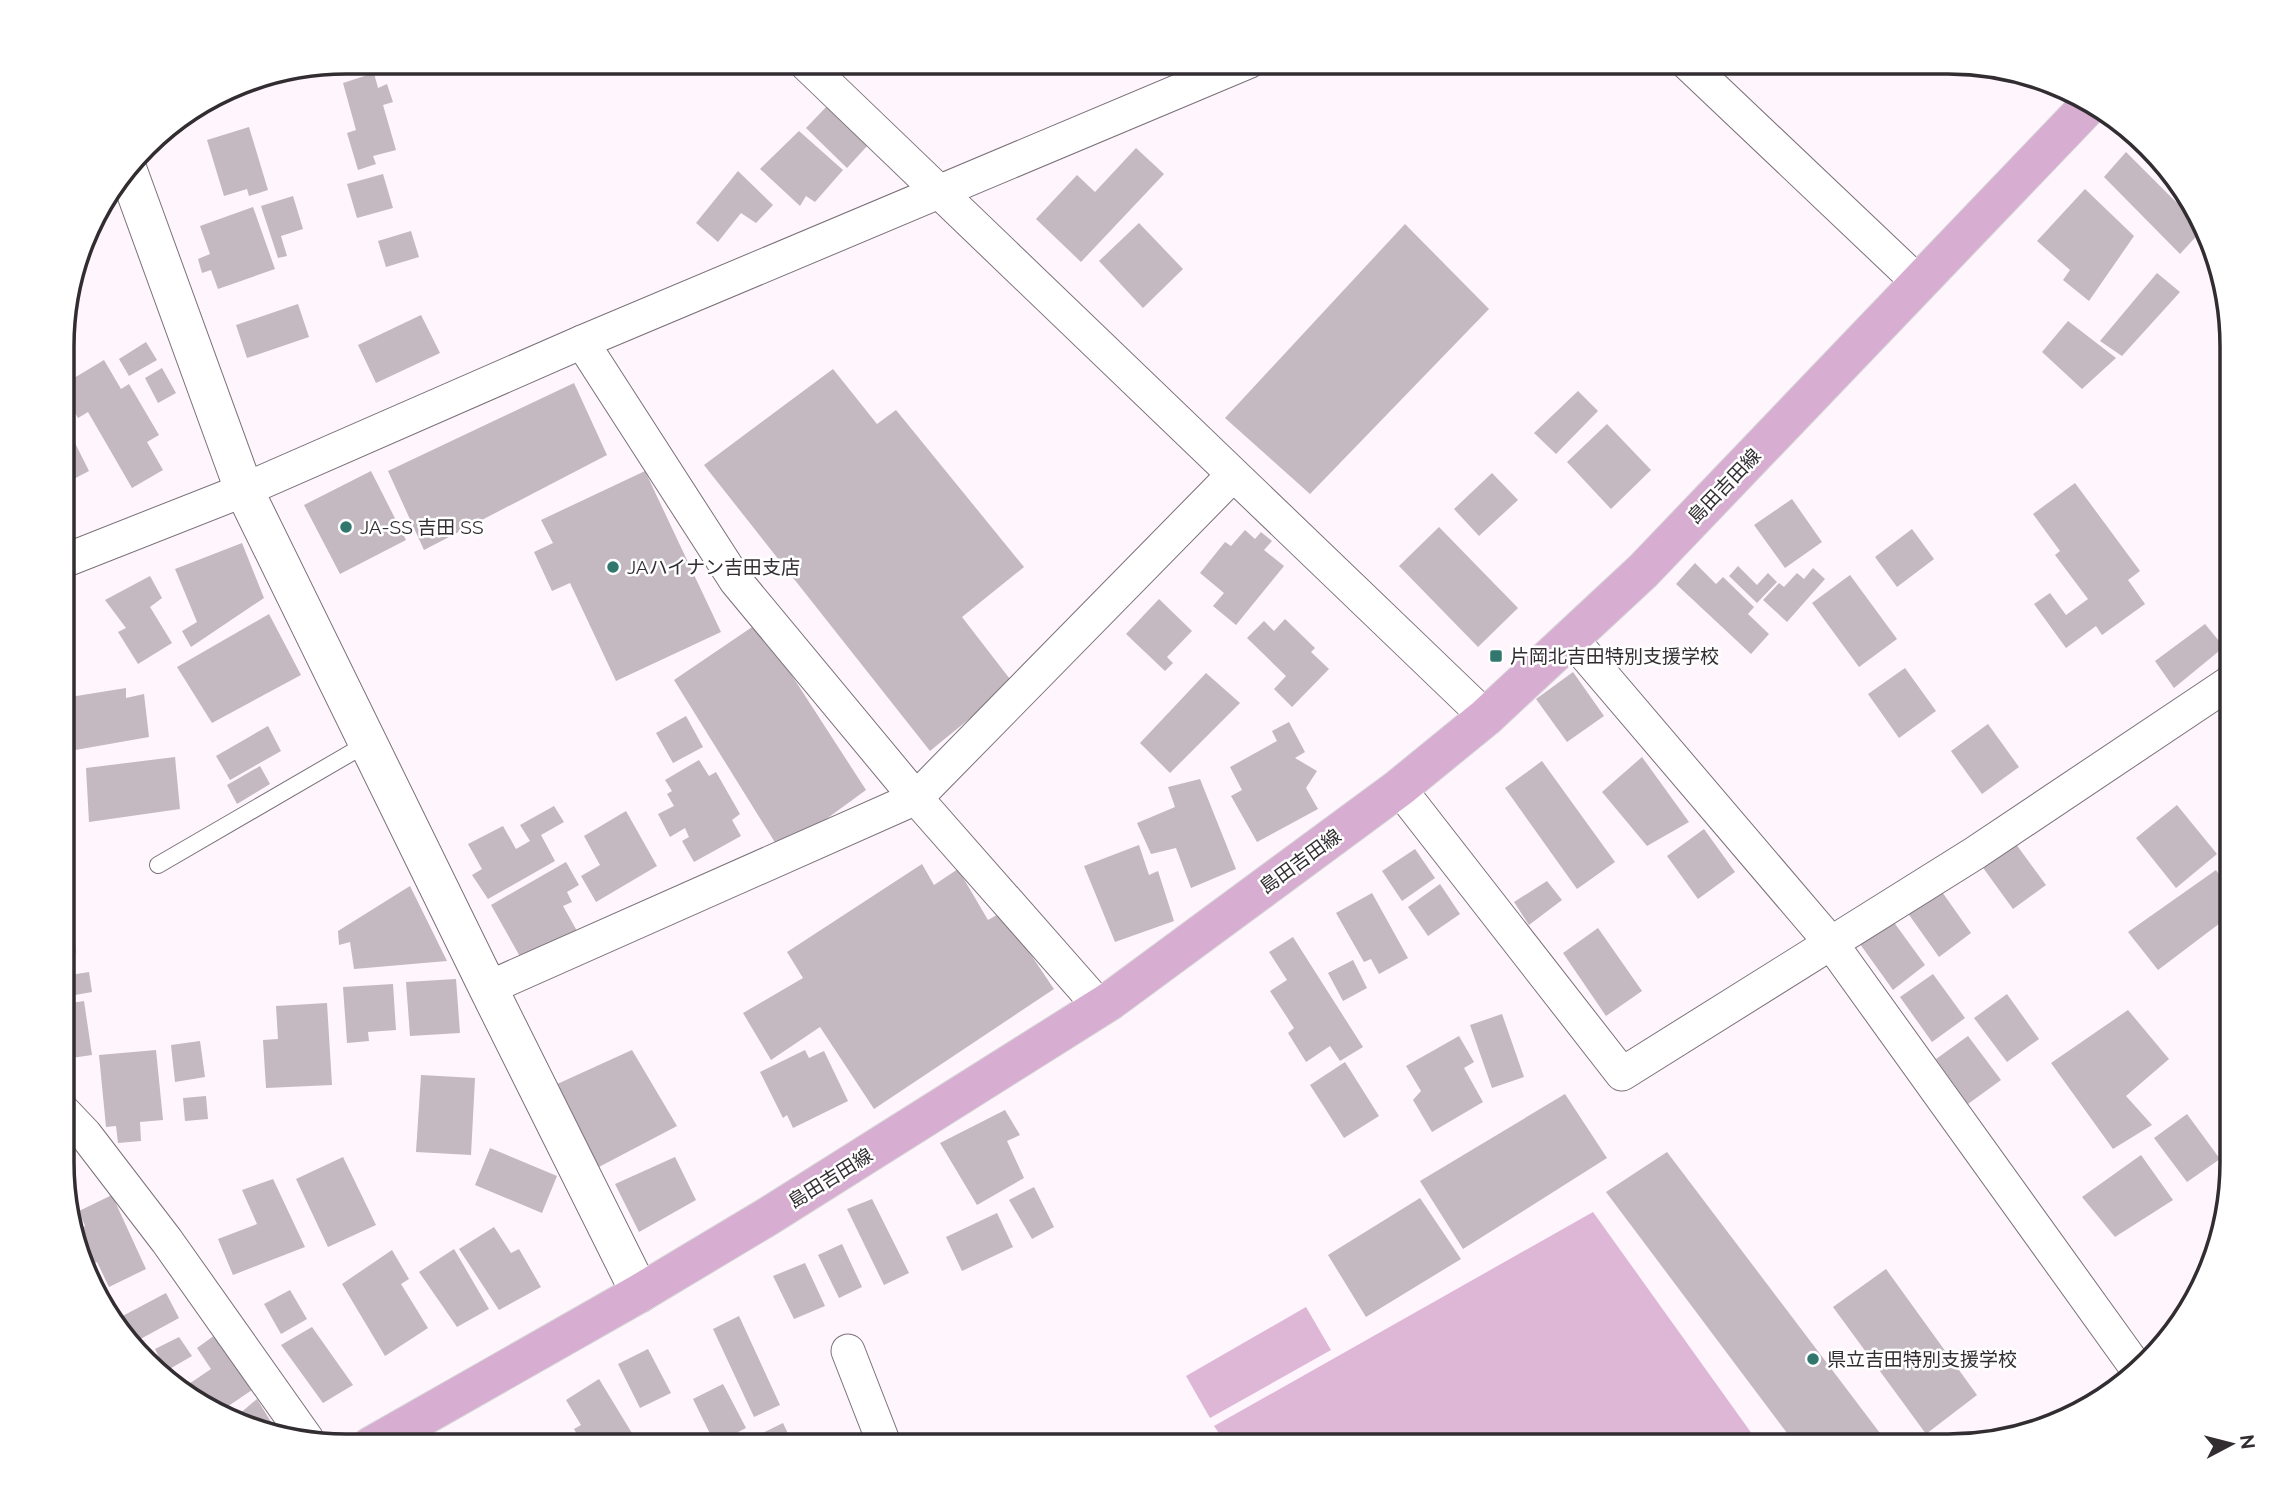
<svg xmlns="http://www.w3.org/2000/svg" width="2294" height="1507" font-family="Raleway,'Noto Sans JP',sans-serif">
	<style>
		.green { fill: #deb7d7 }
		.building { fill: #c4b8c1 }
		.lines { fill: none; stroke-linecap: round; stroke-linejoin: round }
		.lane-casing { stroke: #7b7179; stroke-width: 18 }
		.street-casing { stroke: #7b7179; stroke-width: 35 }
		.secondary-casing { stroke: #7b7179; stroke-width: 40 }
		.primary-casing { stroke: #d6d5d6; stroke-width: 40 }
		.lane { stroke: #fff; stroke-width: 16 }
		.street { stroke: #fff; stroke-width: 33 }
		.secondary { stroke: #fff; stroke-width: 38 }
		.primary { stroke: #d7aed1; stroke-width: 38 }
		.poi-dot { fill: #32776d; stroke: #fff; stroke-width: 2.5 }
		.labels { text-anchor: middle; stroke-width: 5; stroke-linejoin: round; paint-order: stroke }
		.street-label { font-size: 19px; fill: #322d31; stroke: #fff }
		.poi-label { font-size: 19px; fill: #322d31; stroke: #fff; text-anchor: start }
		.rim { fill: none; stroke: #322d31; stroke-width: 3.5 }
	</style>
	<rect width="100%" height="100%" fill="#fff5fd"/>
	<g class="green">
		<path d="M 1593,1212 L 1760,1445 L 1227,1445 L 1214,1426 Z"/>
		<path d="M 1306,1307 L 1331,1350 L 1210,1418 L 1186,1376 Z"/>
	</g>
	<g class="building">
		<path d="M 374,73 L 378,88 L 387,84 L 393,102 L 383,105 L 396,150 L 373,156 L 376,164 L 358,170 L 347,133 L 356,130 L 343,83 Z"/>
		<path d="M 828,105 L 868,145 L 847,168 L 806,128 Z"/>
		<path d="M 249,127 L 268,190 L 249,196 L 247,189 L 224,196 L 207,140 Z"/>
		<path d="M 799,131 L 843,170 L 815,202 L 806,196 L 800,206 L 760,169 Z"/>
		<path d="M 1136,148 L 1164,174 L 1081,262 L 1036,219 L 1077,175 L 1095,192 Z"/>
		<path d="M 2126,152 L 2203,229 L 2180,254 L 2104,177 Z"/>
		<path d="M 738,171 L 773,205 L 756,223 L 741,213 L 718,242 L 696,223 Z"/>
		<path d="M 383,174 L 393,208 L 357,218 L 347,184 Z"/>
		<path d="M 2085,189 L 2134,236 L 2089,301 L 2063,280 L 2070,270 L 2037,241 Z"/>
		<path d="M 293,196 L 303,229 L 281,236 L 287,256 L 278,258 L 261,206 Z"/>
		<path d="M 253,207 L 275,269 L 218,289 L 211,270 L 202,273 L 198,259 L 210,254 L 200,226 Z"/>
		<path d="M 1139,223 L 1183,269 L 1143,308 L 1099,261 Z"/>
		<path d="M 1405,224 L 1489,309 L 1310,494 L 1225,418 Z"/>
		<path d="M 411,231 L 419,257 L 386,267 L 378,241 Z"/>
		<path d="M 2157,273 L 2180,292 L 2122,356 L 2100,341 Z"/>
		<path d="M 298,304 L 309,337 L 247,358 L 236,325 Z"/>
		<path d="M 421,315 L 440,353 L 376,383 L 358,345 Z"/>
		<path d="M 2068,321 L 2116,358 L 2082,389 L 2042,352 Z"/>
		<path d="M 146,342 L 157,360 L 129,376 L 119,359 Z"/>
		<path d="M 104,360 L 121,389 L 129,384 L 159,435 L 147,442 L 163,470 L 132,488 L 88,412 L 78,418 L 64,394 L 64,384 Z"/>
		<path d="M 162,368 L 176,393 L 158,403 L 145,378 Z"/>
		<path d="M 833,369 L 877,424 L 896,410 L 1024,567 L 962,617 L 1013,683 L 930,751 L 704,465 Z"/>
		<path d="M 574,383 L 607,455 L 424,550 L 388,471 Z"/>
		<path d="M 1578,391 L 1598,411 L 1556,454 L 1534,433 Z"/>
		<path d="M 1607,424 L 1651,470 L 1611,509 L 1567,462 Z"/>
		<path d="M 68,429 L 89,471 L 64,484 L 64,432 Z"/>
		<path d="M 371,471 L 406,540 L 340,574 L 304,505 Z"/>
		<path d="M 645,471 L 721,632 L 616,681 L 570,583 L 552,591 L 534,552 L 553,543 L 541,520 Z"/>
		<path d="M 1492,473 L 1518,500 L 1479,536 L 1454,509 Z"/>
		<path d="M 2075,483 L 2140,571 L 2128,580 L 2145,604 L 2102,635 L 2096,626 L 2066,648 L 2034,604 L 2050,593 L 2066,615 L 2088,599 L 2055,555 L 2060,551 L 2033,514 Z"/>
		<path d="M 1792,499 L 1822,542 L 1785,568 L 1754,525 Z"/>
		<path d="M 1439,527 L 1518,608 L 1478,647 L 1399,566 Z"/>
		<path d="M 1912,529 L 1934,559 L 1897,587 L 1875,557 Z"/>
		<path d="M 1245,530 L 1255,539 L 1261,532 L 1272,541 L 1264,550 L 1284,566 L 1236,625 L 1213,606 L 1224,593 L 1200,573 L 1225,542 L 1231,546 Z"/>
		<path d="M 242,543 L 264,598 L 191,647 L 182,631 L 197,622 L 175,569 Z"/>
		<path d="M 1695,563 L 1716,584 L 1723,577 L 1754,607 L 1748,614 L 1769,634 L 1751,654 L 1676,584 Z"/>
		<path d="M 1738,566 L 1757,585 L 1768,573 L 1777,582 L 1757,603 L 1729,576 Z"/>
		<path d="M 1813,568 L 1825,579 L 1787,622 L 1763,600 L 1779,583 L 1784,587 L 1797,573 L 1804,579 Z"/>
		<path d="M 1850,575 L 1897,639 L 1859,667 L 1812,603 Z"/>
		<path d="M 150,576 L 162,598 L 150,607 L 172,643 L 138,664 L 118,632 L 126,628 L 105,600 Z"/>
		<path d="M 1159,599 L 1192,631 L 1167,657 L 1173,663 L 1165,671 L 1126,634 Z"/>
		<path d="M 269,614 L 301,675 L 212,723 L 177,667 Z"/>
		<path d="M 1285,619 L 1315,648 L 1311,652 L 1329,669 L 1292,707 L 1274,689 L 1286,676 L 1247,638 L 1264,621 L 1274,631 Z"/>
		<path d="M 758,623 L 866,790 L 781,852 L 674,680 Z"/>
		<path d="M 2205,624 L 2224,647 L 2174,688 L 2155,661 Z"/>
		<path d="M 1905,668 L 1936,711 L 1899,738 L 1868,694 Z"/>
		<path d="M 1573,672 L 1604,716 L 1567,742 L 1536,699 Z"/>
		<path d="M 1206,673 L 1240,703 L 1170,773 L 1140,743 Z"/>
		<path d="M 126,688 L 126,698 L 144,694 L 149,737 L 64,752 L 64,698 Z"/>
		<path d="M 686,716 L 703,747 L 673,763 L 656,733 Z"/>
		<path d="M 1289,722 L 1305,752 L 1295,758 L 1317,771 L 1306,788 L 1318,809 L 1257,842 L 1231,796 L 1242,790 L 1230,767 L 1277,741 L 1272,731 Z"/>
		<path d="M 1988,724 L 2019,767 L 1982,794 L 1951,751 Z"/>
		<path d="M 268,726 L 281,751 L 230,780 L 216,756 Z"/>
		<path d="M 175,757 L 180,809 L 89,822 L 86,768 Z"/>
		<path d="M 1642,757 L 1689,822 L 1647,846 L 1602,792 Z"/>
		<path d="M 699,760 L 709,776 L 716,772 L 740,814 L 732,820 L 741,836 L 694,862 L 682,841 L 689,837 L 685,828 L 670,837 L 658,814 L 674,806 L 667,794 L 672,791 L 665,780 Z"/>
		<path d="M 1542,761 L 1615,862 L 1577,889 L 1505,788 Z"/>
		<path d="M 260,766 L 270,784 L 237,804 L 227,785 Z"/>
		<path d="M 64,778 L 74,833 L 64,835 Z"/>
		<path d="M 1200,779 L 1236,869 L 1191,888 L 1176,848 L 1151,854 L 1137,823 L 1175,807 L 1168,787 Z"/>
		<path d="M 2177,805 L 2217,854 L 2176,888 L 2136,838 Z"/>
		<path d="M 554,806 L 564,822 L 541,835 L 555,861 L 488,899 L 472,875 L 482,869 L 468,844 L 503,826 L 516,849 L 530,841 L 520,825 Z"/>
		<path d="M 626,811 L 657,866 L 596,902 L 581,876 L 600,865 L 584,836 Z"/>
		<path d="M 1704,829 L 1735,872 L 1698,899 L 1667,856 Z"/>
		<path d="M 2013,840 L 2046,885 L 2013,909 L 1981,865 Z"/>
		<path d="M 1139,845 L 1149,875 L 1158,871 L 1174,921 L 1115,942 L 1084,866 Z"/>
		<path d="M 1415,849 L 1435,878 L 1402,901 L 1382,871 Z"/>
		<path d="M 566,862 L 579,885 L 567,892 L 572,902 L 563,906 L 581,938 L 527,969 L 491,905 Z"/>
		<path d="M 922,864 L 934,885 L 958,869 L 988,920 L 1002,912 L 1054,989 L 874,1109 L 820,1027 L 771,1060 L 743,1013 L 803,978 L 787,952 Z"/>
		<path d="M 2216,870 L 2232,894 L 2232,914 L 2158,970 L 2128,932 Z"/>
		<path d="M 64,877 L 69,877 L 76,953 L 64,954 Z"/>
		<path d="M 1547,881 L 1562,900 L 1529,925 L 1514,902 Z"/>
		<path d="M 1440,884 L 1460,914 L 1428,936 L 1408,907 Z"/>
		<path d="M 410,886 L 447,961 L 354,969 L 350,942 L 339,945 L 338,931 Z"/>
		<path d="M 1940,889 L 1971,933 L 1939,957 L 1907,912 Z"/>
		<path d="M 1372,893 L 1408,958 L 1379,974 L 1371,959 L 1364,962 L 1336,913 Z"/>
		<path d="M 1893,921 L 1925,965 L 1893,990 L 1860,944 Z"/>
		<path d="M 1598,928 L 1642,991 L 1606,1016 L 1563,953 Z"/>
		<path d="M 1293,937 L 1363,1047 L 1340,1061 L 1330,1046 L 1306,1062 L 1288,1033 L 1294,1028 L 1270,991 L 1287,980 L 1269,952 Z"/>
		<path d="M 1353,960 L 1367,988 L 1343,1001 L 1328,973 Z"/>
		<path d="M 89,972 L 92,992 L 64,997 L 64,976 Z"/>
		<path d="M 1933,974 L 1965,1018 L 1932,1042 L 1900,997 Z"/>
		<path d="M 456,979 L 460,1033 L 410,1036 L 406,982 Z"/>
		<path d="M 393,984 L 396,1030 L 368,1032 L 369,1041 L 347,1043 L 343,987 Z"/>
		<path d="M 2007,994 L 2039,1039 L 2007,1062 L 1974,1018 Z"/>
		<path d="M 84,1001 L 92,1055 L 64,1059 L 64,1004 Z"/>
		<path d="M 327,1003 L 332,1085 L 266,1088 L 263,1040 L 278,1039 L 276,1006 Z"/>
		<path d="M 2128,1010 L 2169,1059 L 2126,1096 L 2152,1125 L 2113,1149 L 2051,1063 Z"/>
		<path d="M 1502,1014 L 1524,1077 L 1492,1088 L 1470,1025 Z"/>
		<path d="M 1459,1036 L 1474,1062 L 1464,1068 L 1483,1102 L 1432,1132 L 1413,1100 L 1421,1091 L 1406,1066 Z"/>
		<path d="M 1968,1036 L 2001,1080 L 1968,1104 L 1936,1059 Z"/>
		<path d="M 200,1041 L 205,1077 L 175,1082 L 171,1045 Z"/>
		<path d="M 156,1050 L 163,1120 L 140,1122 L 141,1141 L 118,1143 L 116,1126 L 106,1127 L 99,1055 Z"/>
		<path d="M 632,1050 L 677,1126 L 597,1168 L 555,1085 Z"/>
		<path d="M 805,1050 L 809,1058 L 824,1051 L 848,1101 L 793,1128 L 787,1115 L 783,1118 L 760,1072 Z"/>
		<path d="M 1345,1062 L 1379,1116 L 1344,1138 L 1310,1085 Z"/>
		<path d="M 421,1075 L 475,1078 L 471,1155 L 416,1152 Z"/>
		<path d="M 1565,1094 L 1607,1158 L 1463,1249 L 1420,1181 Z"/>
		<path d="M 206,1096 L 208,1119 L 185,1121 L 183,1098 Z"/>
		<path d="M 1005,1110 L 1020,1135 L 1007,1141 L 1024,1178 L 977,1205 L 940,1143 Z"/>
		<path d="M 2187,1114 L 2220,1159 L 2187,1182 L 2154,1138 Z"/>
		<path d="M 490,1148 L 557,1176 L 542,1213 L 475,1185 Z"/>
		<path d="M 1667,1152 L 1889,1445 L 1796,1445 L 1606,1192 Z"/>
		<path d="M 2141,1155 L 2173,1200 L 2115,1237 L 2082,1197 Z"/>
		<path d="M 343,1157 L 376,1225 L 328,1247 L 296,1179 Z"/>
		<path d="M 675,1157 L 696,1200 L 639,1232 L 615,1184 Z"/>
		<path d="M 273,1179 L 305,1247 L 233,1275 L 218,1239 L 257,1224 L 242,1190 Z"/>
		<path d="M 1034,1187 L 1054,1227 L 1032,1239 L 1009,1200 Z"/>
		<path d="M 112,1195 L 146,1269 L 109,1287 L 97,1262 L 87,1267 L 75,1231 L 85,1226 L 79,1211 Z"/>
		<path d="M 1420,1198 L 1461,1259 L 1366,1317 L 1328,1255 Z"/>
		<path d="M 872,1199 L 909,1273 L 884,1285 L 847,1209 Z"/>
		<path d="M 997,1213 L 1013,1247 L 962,1271 L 946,1237 Z"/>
		<path d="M 494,1227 L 511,1253 L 519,1249 L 541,1287 L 499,1310 L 459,1249 Z"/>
		<path d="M 842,1244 L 862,1287 L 839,1298 L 818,1255 Z"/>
		<path d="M 454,1249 L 489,1309 L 457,1327 L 419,1272 Z"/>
		<path d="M 392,1250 L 409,1279 L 401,1284 L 428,1328 L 385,1356 L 342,1284 Z"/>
		<path d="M 805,1263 L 825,1306 L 794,1319 L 773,1276 Z"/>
		<path d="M 1886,1269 L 1977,1395 L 1926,1434 L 1833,1307 Z"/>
		<path d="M 290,1290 L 307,1319 L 281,1334 L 264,1304 Z"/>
		<path d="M 166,1293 L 179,1318 L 135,1342 L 115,1320 Z"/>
		<path d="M 739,1316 L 780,1405 L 754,1417 L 713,1329 Z"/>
		<path d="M 312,1327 L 353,1385 L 323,1403 L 281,1345 Z"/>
		<path d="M 215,1335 L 252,1390 L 218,1413 L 191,1399 L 183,1388 L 211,1369 L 197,1348 Z"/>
		<path d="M 179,1337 L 192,1356 L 166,1371 L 155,1349 Z"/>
		<path d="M 648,1349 L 671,1393 L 640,1408 L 618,1364 Z"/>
		<path d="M 599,1379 L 638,1443 L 634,1446 L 570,1446 L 568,1442 L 578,1436 L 574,1429 L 581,1425 L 566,1400 Z"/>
		<path d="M 723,1384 L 746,1428 L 715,1444 L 693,1399 Z"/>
		<path d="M 257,1399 L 279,1435 L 255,1431 L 232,1420 Z"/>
		<path d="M 783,1423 L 794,1446 L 736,1446 Z"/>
	</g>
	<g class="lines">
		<g class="lane-casing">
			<path id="lane" d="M 158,865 L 368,743"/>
		</g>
		<g class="street-casing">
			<g id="street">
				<path d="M 803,61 L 1486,717"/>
				<path d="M 1685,61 L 1919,283"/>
				<path d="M 582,342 L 736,581 L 916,798 L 1100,1007"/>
				<path d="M 64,561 L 244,490 L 582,342 L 1250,61"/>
				<path d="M 1571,638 L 1831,943 L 2135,1366"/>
				<path d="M 1399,788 L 1622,1074 L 1975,853 L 2232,681"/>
				<path d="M 488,988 L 916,798 L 1233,475"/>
				<path d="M 64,1112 L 85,1134 L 167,1241 L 307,1439"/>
				<path d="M 848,1351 L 885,1446"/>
			</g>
		</g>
		<g class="secondary-casing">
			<path id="secondary" d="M 128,171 L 244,490 L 488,988 L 640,1293"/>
		</g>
		<g class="primary-casing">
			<path id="primary" d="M 371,1446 L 640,1293 L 767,1217 L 1110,1001 L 1399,788 L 1486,717 L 1643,571 L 2092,102"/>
		</g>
		<use href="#lane" class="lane"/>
		<use href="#street" class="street"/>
		<use href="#secondary" class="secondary"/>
		<use href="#primary" class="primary"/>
	</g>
	<g class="poi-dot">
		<circle cx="346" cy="527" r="7"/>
		<circle cx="613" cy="567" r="7"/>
		<rect x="1489" y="649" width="14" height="14" rx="3.5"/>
		<circle cx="1813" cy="1359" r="7"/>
	</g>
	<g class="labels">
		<g class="street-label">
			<text transform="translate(1724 486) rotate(-46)" y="7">島田吉田線</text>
			<text transform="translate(1300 861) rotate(-36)" y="7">島田吉田線</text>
			<text transform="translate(830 1178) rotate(-32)" y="7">島田吉田線</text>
		</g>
		<g class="poi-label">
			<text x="360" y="534">JA-SS 吉田 SS</text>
			<text x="627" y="574">JAハイナン吉田支店</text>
			<text x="1510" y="663">片岡北吉田特別支援学校</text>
			<text x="1827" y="1366">県立吉田特別支援学校</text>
		</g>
	</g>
	<path d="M0 0H2294V1507H0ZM346 74H1948A272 272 0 0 1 2220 346V1162A272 272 0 0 1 1948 1434H346A272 272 0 0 1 74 1162V346A272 272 0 0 1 346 74Z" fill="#fff" fill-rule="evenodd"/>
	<path class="rim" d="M346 74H1948A272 272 0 0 1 2220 346V1162A272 272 0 0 1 1948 1434H346A272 272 0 0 1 74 1162V346A272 272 0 0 1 346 74Z"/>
	<g transform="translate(2231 1444) rotate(83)" stroke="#ffffff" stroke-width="5" paint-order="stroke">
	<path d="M0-5L12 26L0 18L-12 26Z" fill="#322d31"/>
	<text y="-10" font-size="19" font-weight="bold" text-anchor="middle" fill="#322d31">N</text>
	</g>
</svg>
